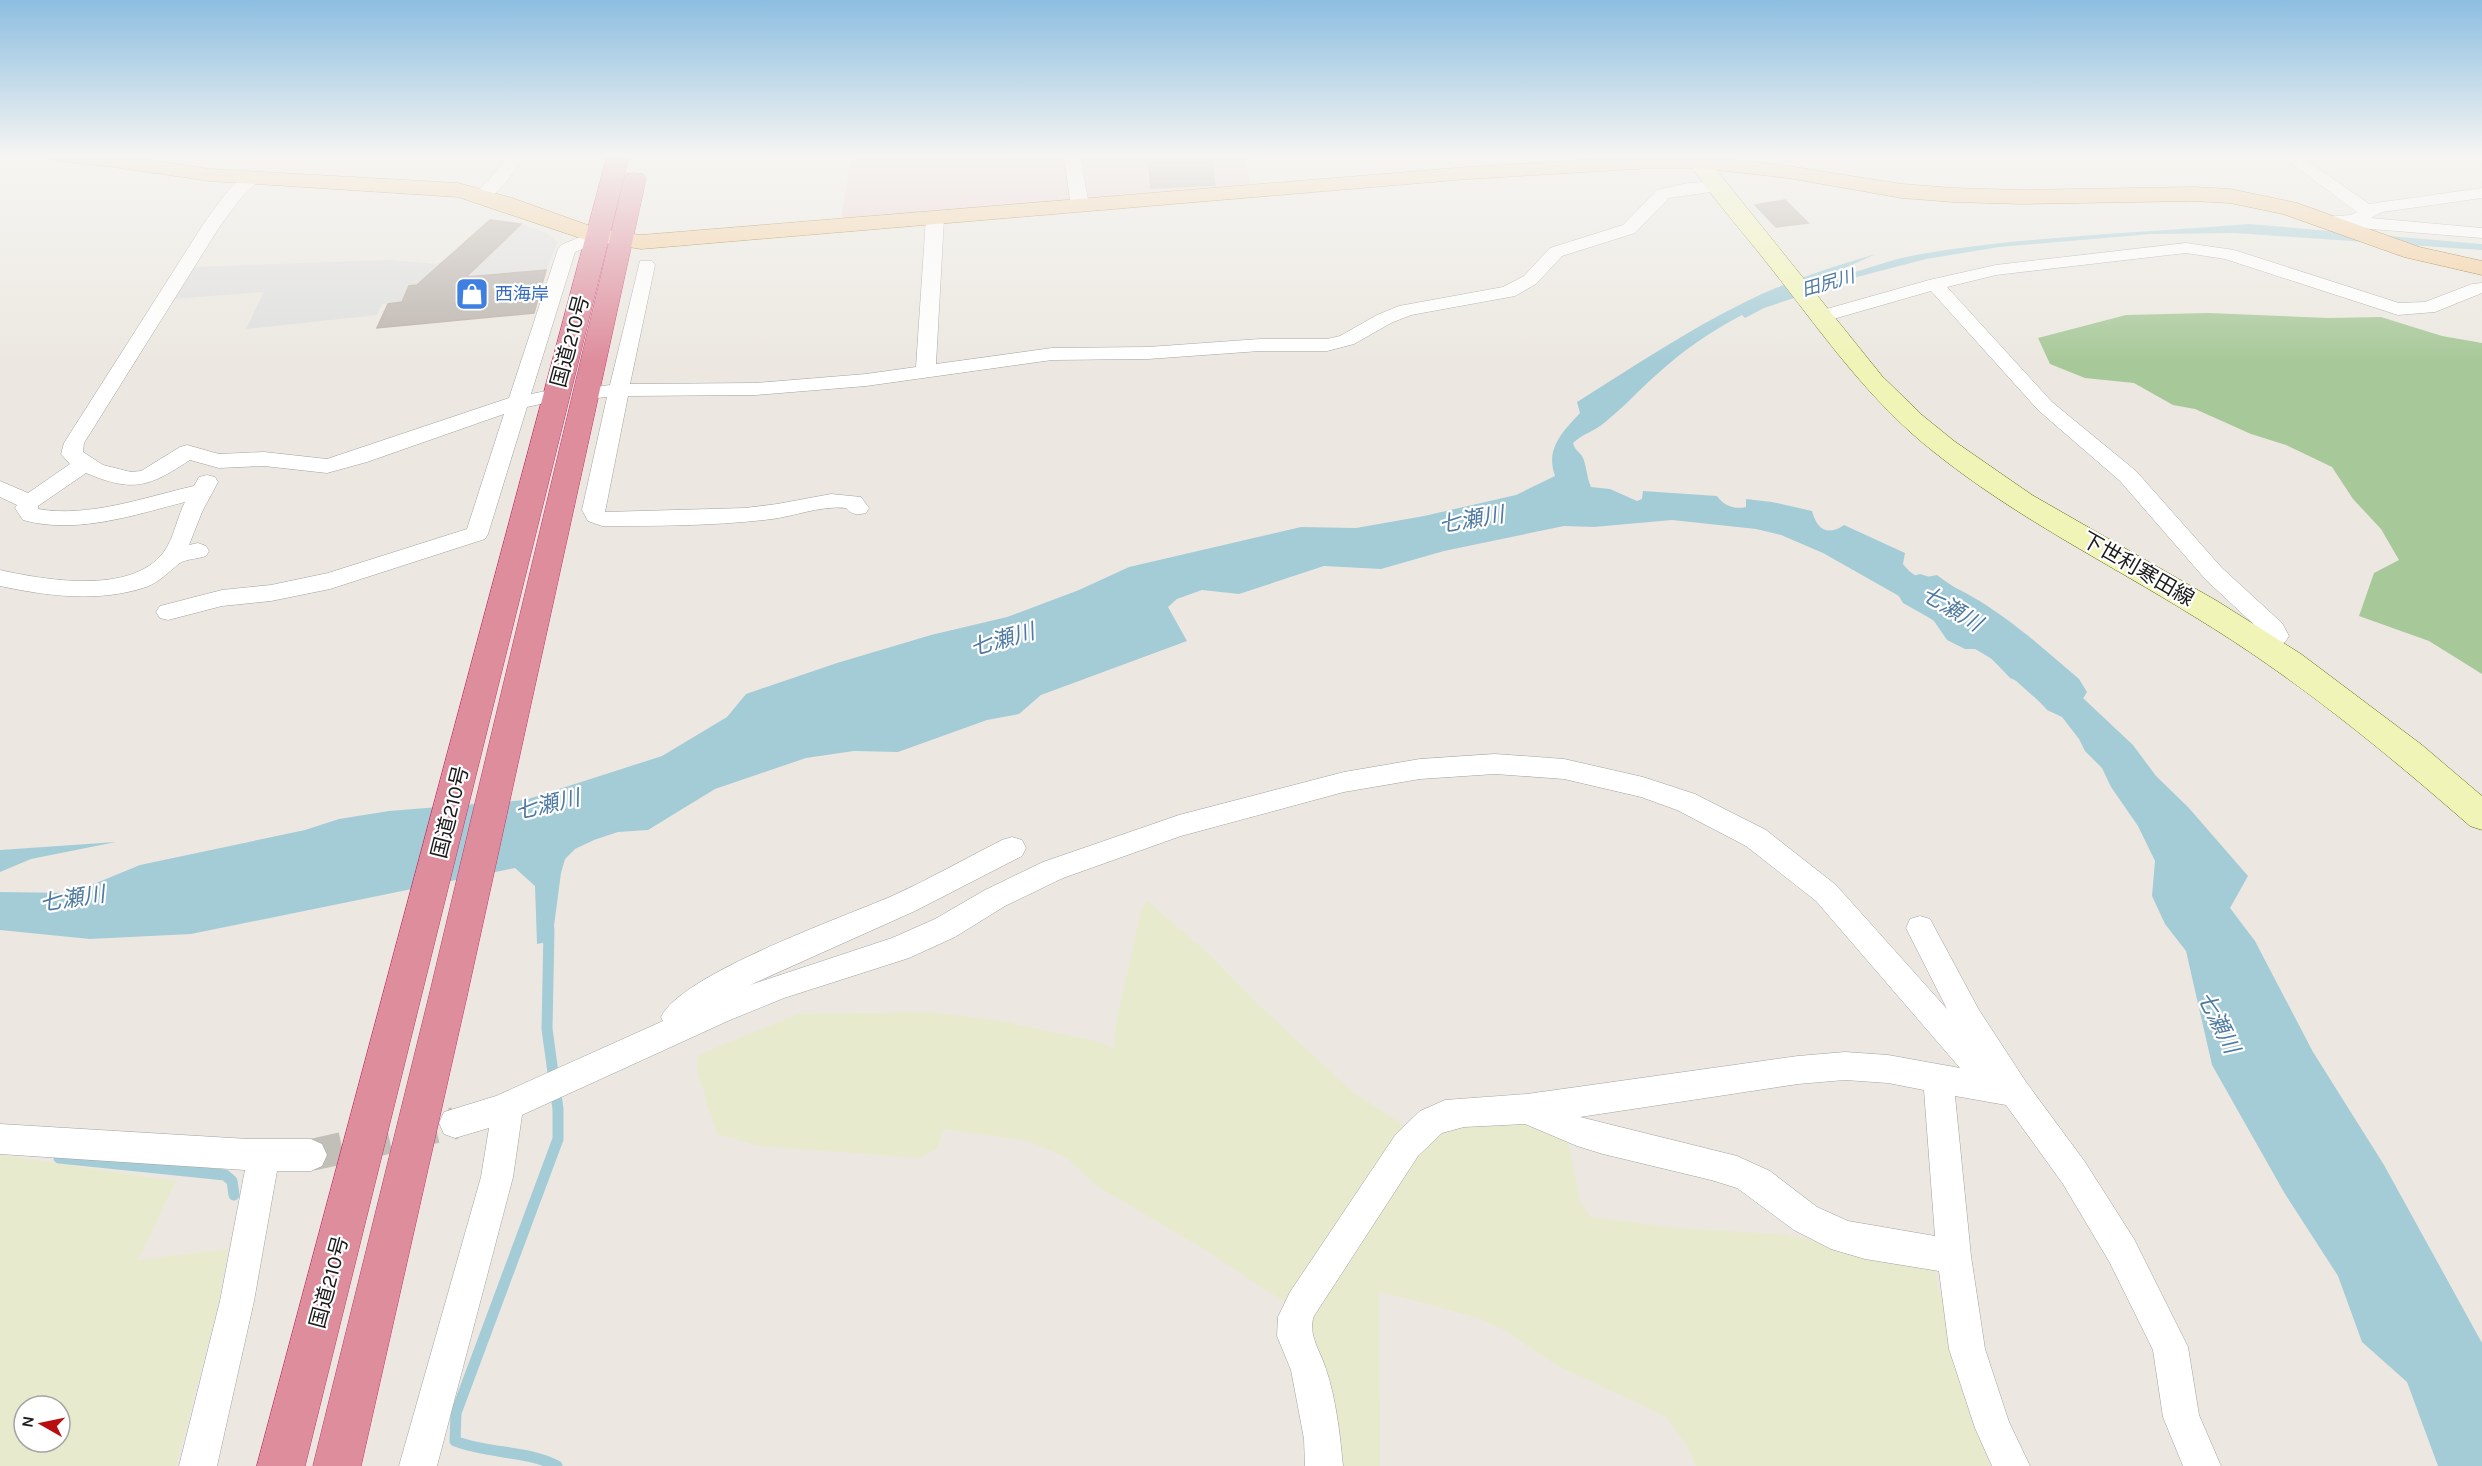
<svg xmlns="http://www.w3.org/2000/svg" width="2482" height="1466" font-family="Karla,'Noto Sans JP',sans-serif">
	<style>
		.commercial { fill: #ecd1d1 }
		.farmland { fill: #e8eacd; fill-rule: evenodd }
		.forest { fill: #a7c898 }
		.parking { fill: #dfdfdf }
		.water { fill: #a4ccd7 }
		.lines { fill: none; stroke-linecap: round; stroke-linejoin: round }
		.stream { stroke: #a4ccd7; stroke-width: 11 }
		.river { fill: #a4ccd7; fill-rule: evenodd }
		.building { fill: #bcb4ae; stroke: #bcafa5; stroke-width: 1.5 }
		.street-tunnel { stroke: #c2bfb9; stroke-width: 32; stroke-dasharray: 32 16; stroke-linecap: butt }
		.street-casing { stroke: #a2a2a2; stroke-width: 1 }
		.secondary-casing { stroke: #5e670c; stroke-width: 1 }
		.primary-casing { stroke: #875c0b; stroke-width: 1 }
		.highway-casing { stroke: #c73066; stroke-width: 1 }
		.street { fill: #fff; fill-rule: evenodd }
		.secondary { fill: #f1f4b7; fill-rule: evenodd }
		.primary { fill: #f4ce9e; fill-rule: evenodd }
		.highway { fill: #de8d9d; fill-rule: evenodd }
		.labels { text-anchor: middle; stroke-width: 4.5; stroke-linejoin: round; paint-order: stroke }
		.far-water-label { font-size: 18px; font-style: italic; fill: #4f7aa2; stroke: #fff }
		.far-shop-label { font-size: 18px; fill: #366cbe; stroke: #fff; text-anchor: start }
		.street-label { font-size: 21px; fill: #1b1b1b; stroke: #fff }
		.water-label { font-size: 22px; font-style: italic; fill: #4f7aa2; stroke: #fff }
	</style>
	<rect width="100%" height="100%" fill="#ece8e1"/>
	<path class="commercial" d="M 851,157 L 1246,157 L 1250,186 L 841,220 Z"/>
	<g class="farmland">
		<path d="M 1147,901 L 1208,953 L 1260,1006 L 1353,1092 L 1399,1122 L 1420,1140 L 1439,1129 L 1525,1122 L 1567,1137 L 1581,1204 L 1591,1217 L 1677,1228 L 1782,1234 L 1933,1266 L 1959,1365 L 1999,1466 L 1696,1466 L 1687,1446 L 1665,1416 L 1556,1365 L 1504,1330 L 1478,1318 L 1379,1291 L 1380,1466 L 1338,1466 L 1307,1317 L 1207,1251 L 1097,1186 L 1067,1158 L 1028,1141 L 943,1129 L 937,1149 L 919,1158 L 758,1146 L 717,1134 L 697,1071 L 698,1055 L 798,1014 L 929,1012 L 1001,1021 L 1095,1041 L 1114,1048 L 1116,1023 L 1142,907 Z"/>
		<path d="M 0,1155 L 176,1181 L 138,1260 L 228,1249 L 216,1313 L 176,1466 L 0,1466 ZM 24,1406 L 60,1406 L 60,1442 L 24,1442 Z"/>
	</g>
	<path class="forest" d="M 2208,313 L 2328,318 L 2381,317 L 2442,336 L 2482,343 L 2482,674 L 2429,641 L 2359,616 L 2374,573 L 2399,560 L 2381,529 L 2353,499 L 2332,467 L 2286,445 L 2251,434 L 2195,409 L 2173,405 L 2134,383 L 2085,378 L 2050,364 L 2038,338 L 2126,315 Z"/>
	<path class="parking" d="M 521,224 L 546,233 L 558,242 L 546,270 L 443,279 L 441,283 L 410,286 L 402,302 L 382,304 L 377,315 L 246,329 L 264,292 L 173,299 L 193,267 L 390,260 L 436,264 L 446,260 L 473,263 L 495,250 Z"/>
	<g class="water">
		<path d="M 2249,224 L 2482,244 L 2482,250 L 2234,233 L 2151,234 L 1999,247 L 1926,259 L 1857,277 L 1764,308 L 1745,318 L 1742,315 C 1711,331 1681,352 1655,376 C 1638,391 1622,409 1604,423 C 1595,431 1582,434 1573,443 C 1575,450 1578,451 1582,456 C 1586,462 1587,479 1591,487 L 1610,489 L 1637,501 L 1642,499 L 1643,491 L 1717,496 C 1723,505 1734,510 1746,507 L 1746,499 L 1772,502 L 1812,511 C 1817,530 1828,536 1844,525 L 1905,553 L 1903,564 C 1914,578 1920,579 1937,575 C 1950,585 1967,595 1979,607 C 1995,624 1970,632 2007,645 L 2020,636 L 2033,640 L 2055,660 L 2084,699 L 2133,745 L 2156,776 L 2188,807 L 2248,876 L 2230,908 L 2255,941 L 2313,1052 L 2384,1165 L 2482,1343 L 2482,1466 L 2438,1466 L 2407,1382 L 2362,1342 L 2338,1276 L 2285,1194 L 2212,1065 L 2186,951 L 2165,924 L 2152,896 L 2155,861 L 2138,826 L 2111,787 L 2102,768 L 2085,751 L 2079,739 L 2062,717 L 2047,710 L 2024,684 L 2010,678 L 1992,659 L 1975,649 L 1965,649 L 1947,640 L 1934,621 L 1899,596 L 1823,553 L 1781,535 L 1756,529 L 1672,520 L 1594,527 L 1564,526 L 1444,551 L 1381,569 L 1324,566 L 1239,594 L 1202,590 L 1177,599 L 1168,607 L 1187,641 L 1041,695 L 1019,714 L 987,720 L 898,752 L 854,751 L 806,758 L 715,789 L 648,830 L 618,832 L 594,840 L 575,849 L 565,859 L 561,873 L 552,941 L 537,944 L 535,886 L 515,868 L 191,934 L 90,939 L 0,930 L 0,892 L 72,893 L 140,865 L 305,830 L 339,819 L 389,811 L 525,800 L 662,756 L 727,717 L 746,694 L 837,663 L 931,635 L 1007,617 L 1079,590 L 1129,567 L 1301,527 L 1356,528 L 1424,516 L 1516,495 L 1555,476 C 1545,449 1563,431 1580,413 L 1577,402 C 1633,367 1688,330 1747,301 C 1788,281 1832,267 1876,254 L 1820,279 C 1854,276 1887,259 1921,254 C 2029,236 2140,233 2249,224 Z"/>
		<path d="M 116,842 L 31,859 L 0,872 L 0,850 Z"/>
	</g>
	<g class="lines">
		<g class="stream">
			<path d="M 549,929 L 547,1029 L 558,1109 L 558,1139 L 456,1413 L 455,1441 C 488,1454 526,1450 557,1466"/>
			<path d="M 59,1158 L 225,1175 L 232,1181 L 234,1195"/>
		</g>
		<path class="river" d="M 1920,574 C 1982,592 2031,638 2079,679 L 2087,692 L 2079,705 L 2061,711 L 2043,705 L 1974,643 L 1903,603 L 1896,591 L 1903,579 Z"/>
	</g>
	<g class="building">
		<path d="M 1148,157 L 1211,157 L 1215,185 L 1151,188 Z"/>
		<path d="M 1785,200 L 1808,223 L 1776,227 L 1755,205 Z"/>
		<path d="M 490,220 L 521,224 L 466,277 L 546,270 L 534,313 L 377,328 L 388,304 L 402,302 L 409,286 L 417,285 Z"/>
	</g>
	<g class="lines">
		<path class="street-tunnel" d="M 311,1155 L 455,1123"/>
		<g class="street-casing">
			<g id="street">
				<path d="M 507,157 L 523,157 C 513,172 496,204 475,199 L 473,195 L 489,180 Z"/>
				<path d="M 1064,157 L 1080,157 L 1089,205 L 1086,209 L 1074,209 L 1071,205 Z"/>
				<path d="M 2283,157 L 2302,157 L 2369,204 L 2482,188 L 2482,198 L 2382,212 L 2371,218 L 2482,228 L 2482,238 L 2323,225 L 2320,221 L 2323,217 L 2351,215 L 2357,212 Z"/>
				<path d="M 254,172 L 262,177 L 241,198 L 220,226 L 84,443 L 83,452 L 103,465 L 131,472 L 141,471 L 180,447 L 187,445 L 219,454 L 264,452 L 327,459 L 509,398 L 558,249 L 561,245 L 592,232 L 604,232 L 607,236 L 604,240 L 575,252 L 531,394 L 556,389 L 563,391 L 566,395 L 563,399 L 527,407 L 488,534 L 485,539 L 330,589 L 271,601 L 222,606 L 168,620 L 160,618 L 156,612 L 160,606 L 222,590 L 271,585 L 328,573 L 467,529 L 504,414 L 367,462 L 327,473 L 264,466 L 219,468 L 190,460 C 149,487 133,493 86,473 L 38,506 L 38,509 C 89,518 145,497 194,486 L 199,477 L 207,475 L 215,477 L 218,482 L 202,512 L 189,545 L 198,543 L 206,546 L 209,551 L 206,556 C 198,559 186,559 180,563 C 168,572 160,582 146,587 C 99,603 47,596 0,586 L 0,570 C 45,580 130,595 163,553 C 174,539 177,517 185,502 C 134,515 76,535 23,520 L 15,508 L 17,505 L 0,497 L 0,481 L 28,493 L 70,464 L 61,454 L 64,443 L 206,220 C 218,205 234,177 254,172 Z"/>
				<path d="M 1718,181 L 1724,182 L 1726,186 L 1724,190 L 1669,198 L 1635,233 L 1562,256 L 1536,284 L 1515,296 L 1411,315 L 1391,323 L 1354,344 L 1327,351 L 1260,351 L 1148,359 L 1052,360 L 866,386 L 756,395 L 628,396 L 605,512 L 745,508 L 777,504 L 831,494 L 861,497 L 869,508 L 866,513 C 857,515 852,515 846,508 C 819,505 791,518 764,520 C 710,526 656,526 602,526 L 588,521 L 582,510 L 607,397 L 586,399 L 579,397 L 576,393 L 579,389 L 610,385 L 640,261 L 652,261 L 655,265 L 630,384 L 756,383 L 866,374 L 916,367 L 926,218 L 929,214 L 941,214 L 944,218 L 936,364 L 1052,348 L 1148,347 L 1260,339 L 1327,339 L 1340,336 L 1377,315 L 1399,306 L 1503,287 L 1524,276 L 1550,248 L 1623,225 L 1657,190 L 1688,183 Z"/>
				<path d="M 2186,243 L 2234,250 L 2399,303 L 2425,302 L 2472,284 L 2482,283 L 2482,293 L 2435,312 L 2398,315 L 2225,259 L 2186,253 L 1996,275 L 1947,287 L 2052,402 L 2136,471 L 2222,568 L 2282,623 L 2289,636 L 2285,642 L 2263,653 L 2254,650 L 2251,644 L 2254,638 L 2263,633 L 2206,580 L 2120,481 L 2038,410 L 1931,291 L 1823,322 L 1816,320 L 1814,316 L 1816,312 L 1929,280 L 1996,265 Z"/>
				<path d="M 1495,754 L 1564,759 L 1643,777 L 1695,794 L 1766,830 L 1836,885 L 1947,1009 L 1906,928 L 1910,919 L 1920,916 L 1930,919 L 1979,1010 L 2026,1082 L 2085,1162 L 2134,1239 L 2188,1347 L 2199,1415 L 2221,1466 L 2183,1466 L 2163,1417 L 2153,1350 L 2110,1263 L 2063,1184 L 2006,1105 L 1955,1096 L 1971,1256 L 1985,1349 L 2009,1422 L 2030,1466 L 1992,1466 L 1975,1428 L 1949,1349 L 1939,1271 L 1865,1259 L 1831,1249 L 1794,1230 L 1737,1188 L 1711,1180 L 1603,1154 L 1577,1146 L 1525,1124 L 1464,1127 L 1442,1133 L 1418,1156 L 1314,1316 C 1307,1334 1321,1352 1326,1369 C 1336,1399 1340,1434 1343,1466 L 1305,1466 L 1304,1439 L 1291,1370 L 1277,1336 L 1278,1317 L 1290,1292 L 1396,1134 L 1420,1111 L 1445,1100 L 1527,1094 L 1798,1056 L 1845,1052 L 1888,1055 L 1960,1068 L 1816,901 L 1746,846 L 1677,810 L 1641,797 L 1564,779 L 1495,774 L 1420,779 L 1344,792 L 1181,836 L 1063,878 L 1005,906 L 955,937 L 909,958 L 784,998 L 730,1020 L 522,1115 L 513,1177 L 437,1466 L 399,1466 L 481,1177 L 489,1128 L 455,1138 L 444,1134 L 439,1123 L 444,1112 L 496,1096 L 663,1021 L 661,1017 C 681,974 844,917 892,896 C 930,879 966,858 1002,840 L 1012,837 L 1022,840 L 1026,848 L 1022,856 L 915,911 L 750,985 L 892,938 L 935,919 L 985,890 L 1043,862 L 1179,815 L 1344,772 L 1420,759 ZM 1845,1080 L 1888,1083 L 1924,1090 L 1935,1236 L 1848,1221 L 1817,1207 L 1770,1171 L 1737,1156 L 1580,1117 L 1798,1084 Z"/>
				<path d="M 0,1124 L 248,1139 L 311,1139 L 322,1144 L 327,1155 L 322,1166 L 311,1171 L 277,1171 L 254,1301 L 217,1466 L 179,1466 L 220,1301 L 245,1170 L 0,1154 Z"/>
			</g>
		</g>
		<g class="secondary-casing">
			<path id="secondary" d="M 1685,157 L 1706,157 L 1882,376 L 1922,415 L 1954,441 L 2032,495 L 2217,601 L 2301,654 L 2422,745 L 2482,796 L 2482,830 L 2470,826 C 2383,750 2294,677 2195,617 C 2108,563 2015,517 1934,452 C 1869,401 1822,333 1771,268 C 1743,232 1710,196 1685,157 Z"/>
		</g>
		<g class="primary-casing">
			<path id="primary" d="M 50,157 L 128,157 L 210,169 L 458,183 L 512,198 L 599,229 L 641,235 L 1468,167 L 1632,157 L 1710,157 L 1788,166 L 1902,184 L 1953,188 L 2022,190 L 2194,187 L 2230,189 L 2297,203 L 2419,247 L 2482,261 L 2482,275 L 2404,257 L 2283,214 L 2230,203 L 2194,201 L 2022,204 L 1953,202 L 1902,198 L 1788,178 L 1699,168 L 1653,168 L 1468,179 L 641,249 L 586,240 L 458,197 L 210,181 L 106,166 L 54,161 Z"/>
		</g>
		<g class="highway-casing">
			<g id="highway">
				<path d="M 607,157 L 629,157 L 305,1466 L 257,1466 Z"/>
				<path d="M 635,173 L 643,174 L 646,179 L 467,996 L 361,1466 L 313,1466 L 429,996 L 624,179 L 627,174 Z"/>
			</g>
		</g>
		<use href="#street" class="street"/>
		<use href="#secondary" class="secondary"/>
		<use href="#primary" class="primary"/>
		<use href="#highway" class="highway"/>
	</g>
	<linearGradient id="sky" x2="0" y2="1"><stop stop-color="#8dbee1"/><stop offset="0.43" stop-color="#f6f5f2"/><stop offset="1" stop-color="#f6f5f2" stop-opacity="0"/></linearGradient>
	<rect width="2482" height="362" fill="url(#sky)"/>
	<defs>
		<g id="shop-square" transform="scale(1.725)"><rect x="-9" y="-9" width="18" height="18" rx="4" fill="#3f7fe0" stroke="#fff"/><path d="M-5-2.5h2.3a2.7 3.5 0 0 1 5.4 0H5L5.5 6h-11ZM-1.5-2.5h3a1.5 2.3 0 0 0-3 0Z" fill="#fff"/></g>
	</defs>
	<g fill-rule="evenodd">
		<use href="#shop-square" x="472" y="294"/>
	</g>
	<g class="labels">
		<g class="far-water-label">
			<text transform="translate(1828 283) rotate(-16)" y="6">田尻川</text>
		</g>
		<g class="far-shop-label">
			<text x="495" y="300">西海岸</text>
		</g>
		<g class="street-label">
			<text transform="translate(570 341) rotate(-75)" y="7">国道210号</text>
			<text transform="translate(2138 569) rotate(30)" y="7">下世利寒田線</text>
			<text transform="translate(450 812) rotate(-76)" y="7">国道210号</text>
			<text transform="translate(329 1282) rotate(-75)" y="7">国道210号</text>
		</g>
		<g class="water-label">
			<text transform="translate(1471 519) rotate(-10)" y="8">七瀬川</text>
			<text transform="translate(1952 608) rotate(31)" y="8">七瀬川</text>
			<text transform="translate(1002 639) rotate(-16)" y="8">七瀬川</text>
			<text transform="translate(547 804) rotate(-13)" y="8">七瀬川</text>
			<text transform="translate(72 898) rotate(-9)" y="8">七瀬川</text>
			<text transform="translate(2219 1022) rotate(63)" y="8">七瀬川</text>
		</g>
	</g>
	<g transform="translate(42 1424) rotate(279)"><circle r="28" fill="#ffffff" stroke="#a4a4a4" stroke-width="1.5"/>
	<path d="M0-4.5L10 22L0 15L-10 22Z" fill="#b70f11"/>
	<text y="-9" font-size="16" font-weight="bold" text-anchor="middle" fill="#1b1b1b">N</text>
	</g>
</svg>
